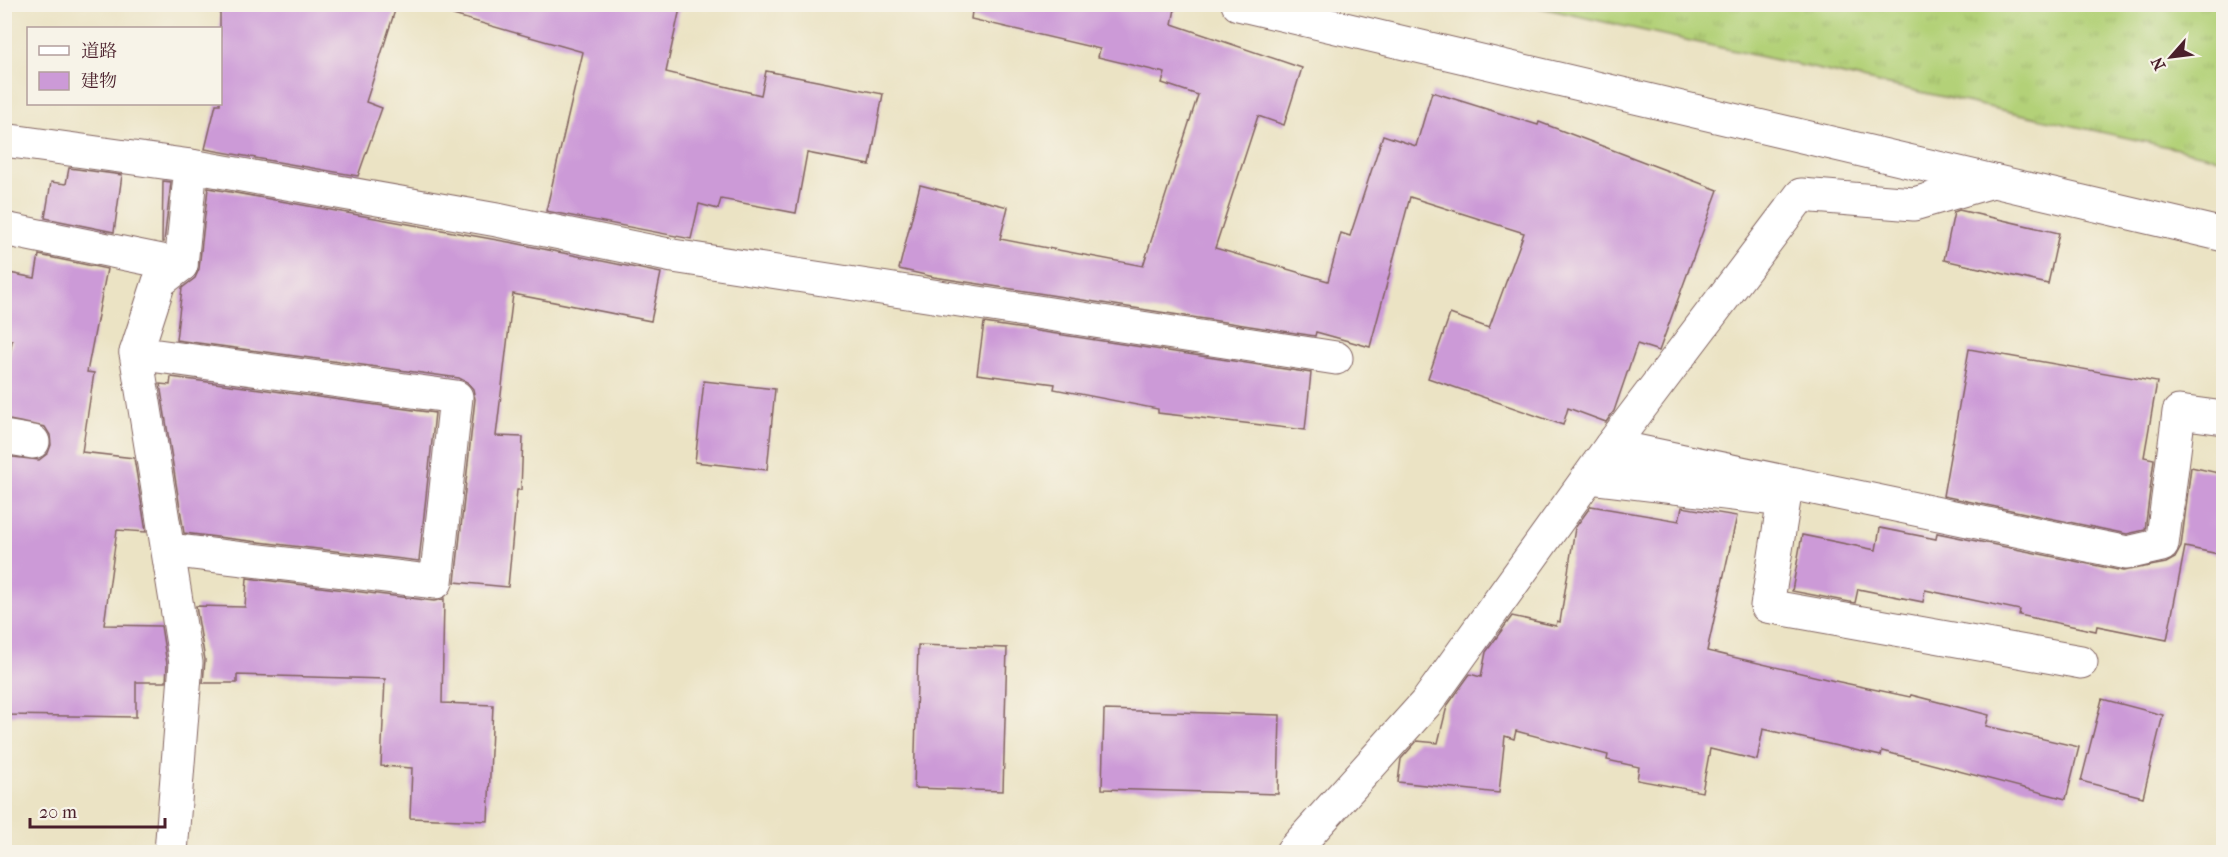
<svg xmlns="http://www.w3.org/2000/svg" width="2228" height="857" font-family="'IM FELL French Canon','Noto Serif JP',serif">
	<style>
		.grass { fill: url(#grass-tufts); stroke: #7e7852; stroke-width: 1.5 }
		.building { fill: #cc9ad7 }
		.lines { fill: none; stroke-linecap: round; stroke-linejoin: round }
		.minor-casing { stroke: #826461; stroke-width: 35 }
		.minor { stroke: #fff; stroke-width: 33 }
	</style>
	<defs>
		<pattern id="grass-tufts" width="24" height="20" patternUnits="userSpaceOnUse" patternTransform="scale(1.5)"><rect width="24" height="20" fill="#b3d178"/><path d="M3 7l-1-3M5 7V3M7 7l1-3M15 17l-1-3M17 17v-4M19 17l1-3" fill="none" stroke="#9bb368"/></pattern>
	</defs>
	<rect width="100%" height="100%" fill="#f7f3e8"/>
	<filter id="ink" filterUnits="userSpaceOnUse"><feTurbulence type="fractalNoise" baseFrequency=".0167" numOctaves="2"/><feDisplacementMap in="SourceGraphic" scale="12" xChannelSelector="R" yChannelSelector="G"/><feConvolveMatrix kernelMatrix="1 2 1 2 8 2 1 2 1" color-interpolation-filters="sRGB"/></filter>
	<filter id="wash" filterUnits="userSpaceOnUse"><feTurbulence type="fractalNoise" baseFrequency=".008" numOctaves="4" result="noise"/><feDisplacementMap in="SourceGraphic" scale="24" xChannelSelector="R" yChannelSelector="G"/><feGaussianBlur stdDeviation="1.35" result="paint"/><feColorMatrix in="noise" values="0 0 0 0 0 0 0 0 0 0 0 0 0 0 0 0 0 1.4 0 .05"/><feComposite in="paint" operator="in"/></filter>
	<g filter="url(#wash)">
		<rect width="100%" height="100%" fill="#ebe3c4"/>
		<path class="grass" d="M 1529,5 L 2223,5 L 2223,159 L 1537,7 Z"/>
		<g id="blocks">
			<g class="building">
				<path d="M 220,4 L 397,4 L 366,102 L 382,108 L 358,176 L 205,149 L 216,104 L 220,104 Z"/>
				<path d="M 455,4 L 681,4 L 666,72 L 761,95 L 766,71 L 883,94 L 870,165 L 807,153 L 796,213 L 721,199 L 718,209 L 699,204 L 691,239 L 546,211 L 583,52 L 453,15 Z"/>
				<path d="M 973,4 L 1176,4 L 1172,24 L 1302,68 L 1284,125 L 1258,116 L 1215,248 L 1328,281 L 1341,233 L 1350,236 L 1383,135 L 1416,146 L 1432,92 L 1538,125 L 1539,122 L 1718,190 L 1659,351 L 1637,344 L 1614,411 L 1606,422 L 1568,408 L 1563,425 L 1428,378 L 1450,314 L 1489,328 L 1524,233 L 1410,197 L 1370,347 L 1316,332 L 1315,336 L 934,277 L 899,269 L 920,185 L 1008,207 L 1000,239 L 1143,266 L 1198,95 L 1162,83 L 1165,73 L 1098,57 L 1100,49 L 971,19 Z"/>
				<path d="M 69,168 L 122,175 L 114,232 L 45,218 L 51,182 L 66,184 Z"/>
				<path d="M 163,181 L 171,182 L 164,242 L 162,242 Z"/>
				<path d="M 208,188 L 514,243 L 661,273 L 651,321 L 513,294 L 496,436 L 523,437 L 521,490 L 517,490 L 508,587 L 455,582 L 475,399 L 473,389 L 467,382 L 459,378 L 176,340 L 182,288 L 195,278 L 199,269 Z"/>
				<path d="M 1959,210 L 2059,233 L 2048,284 L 1944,260 L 1954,212 Z"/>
				<path d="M 39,255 L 107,269 L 87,372 L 94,373 L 82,452 L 134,458 L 146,532 L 117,530 L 104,625 L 161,626 L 167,664 L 166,682 L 136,682 L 136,717 L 4,715 L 4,456 L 39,460 L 48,453 L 51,445 L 50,435 L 45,427 L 4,419 L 4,388 L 12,341 L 4,340 L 4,272 L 35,278 Z"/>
				<path d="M 984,323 L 1311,373 L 1305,430 L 1158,413 L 1158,409 L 1054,389 L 1055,384 L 977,374 Z"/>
				<path d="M 1969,349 L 2157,382 L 2144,457 L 2154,459 L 2145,530 L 2127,534 L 1943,496 Z"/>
				<path d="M 171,377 L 435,413 L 419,561 L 184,533 L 160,384 L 170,385 Z"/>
				<path d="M 704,381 L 775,389 L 767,470 L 695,462 Z"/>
				<path d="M 2191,467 L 2223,474 L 2223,555 L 2185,547 L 2167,640 L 2097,626 L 2096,631 L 2019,615 L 2020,610 L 1925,590 L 1923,602 L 1858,589 L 1855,603 L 1792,591 L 1802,535 L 1876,550 L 1880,528 L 1936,539 L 1937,533 L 2123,571 L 2166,563 L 2175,558 L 2181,547 Z"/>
				<path d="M 1591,506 L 1679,521 L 1682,507 L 1737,516 L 1707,651 L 1835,681 L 1910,697 L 1911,695 L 1989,715 L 1986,726 L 2079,747 L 2066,799 L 1882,751 L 1881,756 L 1763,729 L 1757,760 L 1710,749 L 1702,792 L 1637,780 L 1639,767 L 1607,760 L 1608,755 L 1516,731 L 1514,739 L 1505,736 L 1499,793 L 1398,782 L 1401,759 L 1417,741 L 1438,743 L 1447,706 L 1470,674 L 1481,677 L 1486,652 L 1512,616 L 1556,626 L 1557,621 L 1560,622 L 1575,528 Z"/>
				<path d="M 247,578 L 434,601 L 444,599 L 442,703 L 493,705 L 488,821 L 410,818 L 412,768 L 381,766 L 385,679 L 237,675 L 237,683 L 203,683 L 205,660 L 196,606 L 245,607 Z"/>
				<path d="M 918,645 L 1007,648 L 1003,791 L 914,788 Z"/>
				<path d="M 2102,699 L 2163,715 L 2143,797 L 2081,781 Z"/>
				<path d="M 1104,710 L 1280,715 L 1278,794 L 1102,789 Z"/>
			</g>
		</g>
	</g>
	<g filter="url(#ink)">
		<use href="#blocks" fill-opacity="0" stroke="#826461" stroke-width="1.5"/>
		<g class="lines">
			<g class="minor-casing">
				<g id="minor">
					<path d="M 1238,4 L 2224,235"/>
					<path d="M 4,140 L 191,166 L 181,265 L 159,282 L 136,353 L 186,663 L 171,852"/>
					<path d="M 191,166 L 497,220 L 673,256 L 1336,358"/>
					<path d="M 4,229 L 181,265"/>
					<path d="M 136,353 L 456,397 L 436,582 L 169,550"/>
					<path d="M 4,437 L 33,442"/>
					<path d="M 1611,446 L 2127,553 L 2162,545 L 2179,412 L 2224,418"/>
					<path d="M 1590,477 L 1784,500 L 1767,606 L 2081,662"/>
					<path d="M 1292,852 L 1427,702 L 1611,446 L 1801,195 L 1914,204 L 1993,181"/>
				</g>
			</g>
			<use href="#minor" class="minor"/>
		</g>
	</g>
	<rect width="2228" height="857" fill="none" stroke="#f7f3e8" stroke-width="24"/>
	<rect x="27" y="27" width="195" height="78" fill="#f7f3e8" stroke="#b29e9c" stroke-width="1.5"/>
	<rect x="39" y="46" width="30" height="9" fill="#ffffff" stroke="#b29e9c" stroke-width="1.5"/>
	<text x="81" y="57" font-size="18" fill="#4a1f2b">道路</text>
	<rect x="39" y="72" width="30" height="18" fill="#cc9ad7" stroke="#b29e9c" stroke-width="1.5"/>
	<text x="81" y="87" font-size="18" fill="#4a1f2b">建物</text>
	<g transform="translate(2171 57) rotate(242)" stroke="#f7f3e8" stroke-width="4.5" paint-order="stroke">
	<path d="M0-4.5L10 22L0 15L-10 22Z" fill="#4a1f2b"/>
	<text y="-9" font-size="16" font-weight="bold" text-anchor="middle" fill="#4a1f2b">N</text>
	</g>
	<path d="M30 818v9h135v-9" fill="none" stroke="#4a1f2b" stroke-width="3"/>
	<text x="39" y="818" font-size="18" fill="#4a1f2b" stroke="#f7f3e8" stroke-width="4.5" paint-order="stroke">20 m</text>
</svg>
